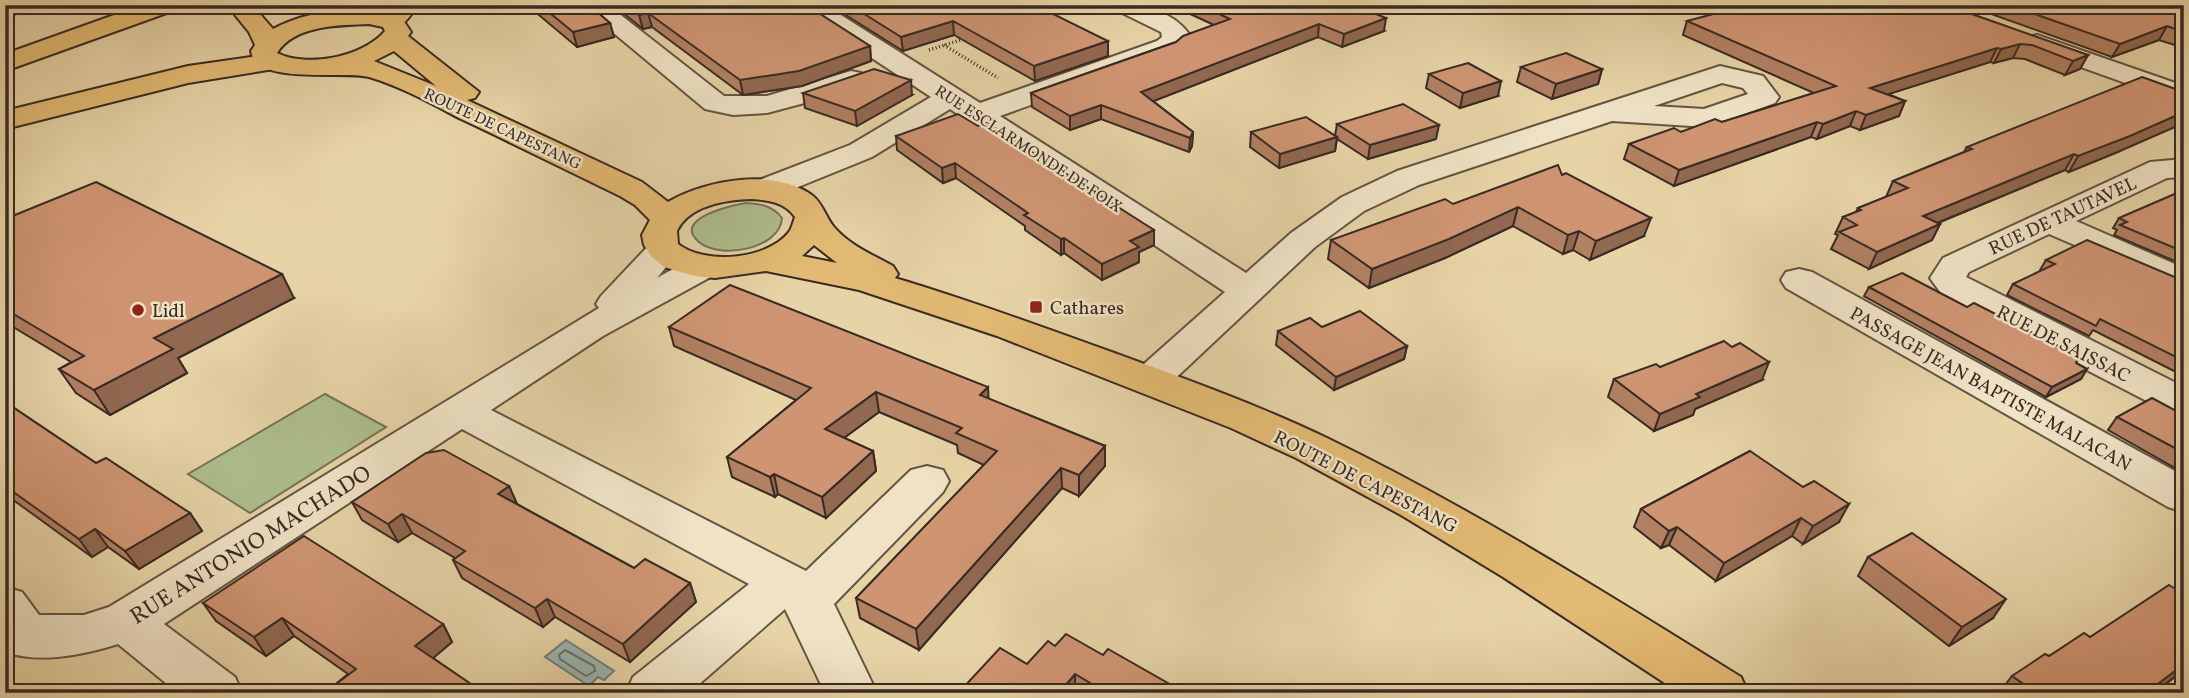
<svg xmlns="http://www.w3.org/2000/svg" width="2189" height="698" font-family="Vollkorn,serif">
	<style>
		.green { fill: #aebe8c; stroke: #747458; stroke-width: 2 }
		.water { fill: #99b6b0; stroke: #737e78; stroke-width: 2 }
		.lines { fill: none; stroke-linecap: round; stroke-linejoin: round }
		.shore { stroke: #69706a; stroke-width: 2 }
		.minor-casing { stroke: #645444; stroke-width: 4 }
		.primary-casing { stroke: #392a24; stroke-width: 4 }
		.trunk-casing { stroke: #392a24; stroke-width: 4 }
		.path { stroke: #392a24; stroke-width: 3.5; stroke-dasharray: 1 2.5; stroke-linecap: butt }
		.minor { fill: #efe2c5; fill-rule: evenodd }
		.primary { fill: #e3ba73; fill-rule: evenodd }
		.trunk { fill: #e3ba73; fill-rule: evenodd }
		.wall { fill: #b28063; stroke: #392a24; stroke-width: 2 }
		.shaded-wall { fill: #916850; stroke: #392a24; stroke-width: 2 }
		.building { fill: #cf9573; stroke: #392a24; stroke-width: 2 }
		.poi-dot { fill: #8f2418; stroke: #efe2c5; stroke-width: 2.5 }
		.labels { text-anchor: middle; stroke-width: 5; stroke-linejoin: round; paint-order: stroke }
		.far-street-label { font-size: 16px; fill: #392a24; stroke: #efe2c5 }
		.street-label { font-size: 19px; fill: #392a24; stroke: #efe2c5 }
		.poi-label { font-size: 19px; fill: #392a24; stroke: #efe2c5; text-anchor: start }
		.near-street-label { font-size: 23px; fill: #392a24; stroke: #efe2c5 }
	</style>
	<rect width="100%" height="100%" fill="#e6d3a6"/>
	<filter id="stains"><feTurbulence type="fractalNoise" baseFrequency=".00286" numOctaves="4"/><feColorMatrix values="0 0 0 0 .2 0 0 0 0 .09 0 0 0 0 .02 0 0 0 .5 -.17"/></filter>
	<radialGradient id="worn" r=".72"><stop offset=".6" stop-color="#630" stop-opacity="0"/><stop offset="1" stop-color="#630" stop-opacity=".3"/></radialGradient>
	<g class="green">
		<path d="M 746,203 C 760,204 772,205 782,218 C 780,249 720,260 699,242 C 671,219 732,205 746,203 Z"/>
		<path d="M 325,394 L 386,427 L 250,513 L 188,474 Z"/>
	</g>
	<path class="water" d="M 566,640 L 614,671 L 604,680 L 598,677 L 589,686 L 545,657 Z"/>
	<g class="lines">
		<path class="shore" d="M 565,650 L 594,666 L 595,671 L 586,676 L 560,659 L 559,655 Z"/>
		<g class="minor-casing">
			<g id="minor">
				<path d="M 580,5 L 608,5 L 724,96 L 767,96 L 851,71 L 861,73 L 865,79 L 861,85 L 827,97 L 767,113 L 733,115 L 705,109 Z"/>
				<path d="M 796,5 L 825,5 L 980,103 L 1157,41 L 1162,37 L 1161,32 L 1116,10 L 1113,5 C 1141,5 1171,9 1189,34 L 1183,45 L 1175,53 L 1000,116 L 1246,273 L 1291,233 L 1342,197 L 1397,171 L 1720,66 L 1763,76 L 1779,97 L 1775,103 L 1707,127 L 1612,121 L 1419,185 L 1364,211 L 1315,247 L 1164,389 L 1150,393 L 1136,389 L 1130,380 L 1136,371 L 1225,292 L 950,109 L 872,157 L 776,196 L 765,199 L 754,196 L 749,189 L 754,182 L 850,145 L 931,97 L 799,10 ZM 1722,83 L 1743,88 L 1748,94 L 1704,109 L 1654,106 Z"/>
				<path d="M 1033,5 L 1075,5 L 1072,10 L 1042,17 L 1033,15 L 1030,10 Z"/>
				<path d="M 2037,35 L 2184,86 L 2184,104 L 2028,48 L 2024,43 L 2028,38 Z"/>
				<path d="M 2184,159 L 2184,177 L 2167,178 L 2076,221 L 2184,268 L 2184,292 L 2049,234 L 1969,272 L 1966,277 L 2184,387 L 2184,417 L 2170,413 L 1943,296 L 1930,278 L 1943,258 L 2150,162 Z"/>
				<path d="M 663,240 L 675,243 L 680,250 L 657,278 C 677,267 694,254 716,260 L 722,267 L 716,274 L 603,336 L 491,410 L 806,571 L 911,470 L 927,466 L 943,470 L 949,481 L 943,492 L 834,604 L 877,693 L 825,693 L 785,609 L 689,693 L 626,693 L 633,677 L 749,584 L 462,429 L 164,624 L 235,677 L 242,693 L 178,693 L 118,644 C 83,655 40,664 5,652 L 5,587 L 22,592 L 39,615 L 84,615 L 109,607 L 599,308 L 596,304 L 601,296 L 651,243 Z"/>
				<path d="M 1799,269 L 1812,272 L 2184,476 L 2184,512 L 2168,507 L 1786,288 L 1781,280 L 1786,272 Z"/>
			</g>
		</g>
		<g class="primary-casing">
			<path id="primary" d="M 227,5 L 252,5 L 273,29 C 312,8 359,6 401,17 L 411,32 L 408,36 L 479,92 L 475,98 L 467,100 L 642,182 L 668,202 C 706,180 775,167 813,196 C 823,204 826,218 834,227 C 849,245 873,255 893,266 L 898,274 L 895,278 C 966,299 1036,325 1106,350 C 1180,377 1256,404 1327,438 C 1471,508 1606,593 1741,677 L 1748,693 L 1680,693 L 1503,577 L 1401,515 L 1296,458 L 1231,428 L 997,336 L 859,290 L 766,271 L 715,278 L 694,276 L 664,267 L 652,257 L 644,245 L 642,235 L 650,220 L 635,205 L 620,196 C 567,170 514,144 461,119 C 432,104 400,86 369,77 C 343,70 256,86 251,51 L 255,45 L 249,32 ZM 369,24 L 383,27 L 385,31 C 363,57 307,68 277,53 C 294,25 340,25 369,24 ZM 394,51 L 436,86 L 374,61 ZM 751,199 C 768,200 785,202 795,217 C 793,222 792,228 789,232 C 767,260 705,265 678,244 L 677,231 C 689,205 726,200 751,199 ZM 814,245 L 837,263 L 802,256 Z"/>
		</g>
		<g class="trunk-casing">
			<g id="trunk">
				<path d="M 5,5 L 27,5 L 24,10 L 5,17 Z"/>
				<path d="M 142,5 L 178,5 L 175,10 L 5,71 L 5,54 Z"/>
				<path d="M 393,5 L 418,5 C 408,19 401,32 383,27 L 379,22 Z"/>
				<path d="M 271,54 L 280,56 L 284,62 L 280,68 L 188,83 L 5,129 L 5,111 L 188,66 Z"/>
			</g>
		</g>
		<g class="path">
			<path d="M 944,45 L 998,78"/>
			<path d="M 929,50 L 967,38"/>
		</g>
		<use href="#minor" class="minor"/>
		<use href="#primary" class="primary"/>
		<use href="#trunk" class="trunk"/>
	</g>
	<g class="wall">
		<path d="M 527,5 L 589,5 L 610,23 L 614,37 L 577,47 Z"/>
		<path d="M 613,5 L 806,5 L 870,46 L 871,61 L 802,86 L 743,95 L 652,27 L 643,29 Z"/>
		<path d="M 830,5 L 1035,5 L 1108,56 L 1035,81 L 954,35 L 903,51 Z"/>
		<path d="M 1171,5 L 1278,5 L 1294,12 L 1384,31 L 1342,47 L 1318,37 L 1153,101 L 1193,132 L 1192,146 L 1189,152 L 1101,119 L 1070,130 L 1032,107 L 1031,93 L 1176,42 L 1214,25 Z"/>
		<path d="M 1946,5 L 2088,55 L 2080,69 L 2065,75 L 2025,59 L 2013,58 L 1994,63 L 1990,62 L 1888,94 L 1905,101 L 1899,116 L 1860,130 L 1850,126 L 1817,139 L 1811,137 L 1674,186 L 1624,159 L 1629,144 L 1722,122 L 1814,93 L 1683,35 L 1687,21 Z"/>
		<path d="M 1966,5 L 2184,5 L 2184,48 L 2159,40 L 2112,57 Z"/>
		<path d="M 1521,67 L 1602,69 L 1598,84 L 1552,99 L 1517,82 Z"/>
		<path d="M 1429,74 L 1498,96 L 1460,108 L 1426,88 Z"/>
		<path d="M 803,93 L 912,95 L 857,126 L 805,108 Z"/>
		<path d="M 1337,124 L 1436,139 L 1368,159 L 1337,139 L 1335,151 L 1279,168 L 1250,147 L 1251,132 L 1335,136 Z"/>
		<path d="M 978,126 L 1154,230 L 1154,245 L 1139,252 L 1139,262 L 1102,280 L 1064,253 L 1061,255 L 1025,230 L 1025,226 L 956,178 L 943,183 L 897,150 L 896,136 Z"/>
		<path d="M 1967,147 L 2120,151 L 2069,172 L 2065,170 L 1938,223 L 1940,224 L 1932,240 L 1869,269 L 1831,249 L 1838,235 L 1835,234 L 1843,217 L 1856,212 L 1858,208 L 1886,197 L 1893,181 L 1964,152 Z"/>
		<path d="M 1562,175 L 1644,236 L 1590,260 L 1573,250 L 1563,254 L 1513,226 L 1445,258 L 1369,288 L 1328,259 L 1331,240 Z"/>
		<path d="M 2184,190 L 2184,265 L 2114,235 L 2117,230 L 2113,228 L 2119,218 Z"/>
		<path d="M 5,219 L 294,298 L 178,358 L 187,373 L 110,415 L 76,393 L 59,369 L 71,362 L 5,322 Z"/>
		<path d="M 2046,260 L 2184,281 L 2184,376 L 2093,330 L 2089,336 L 2007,295 L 2013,284 L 2041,271 L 2040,270 Z"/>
		<path d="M 1869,287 L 2076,363 L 2087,369 L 2081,379 L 2046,397 L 1864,296 Z"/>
		<path d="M 669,327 L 989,399 L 1105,446 L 1105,466 L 1079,496 L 1062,488 L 919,650 L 860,618 L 856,598 L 984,465 L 958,453 L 957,445 L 879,412 L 844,438 L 873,451 L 876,471 L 826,518 L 778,494 L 775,497 L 732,477 L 727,457 L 796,400 L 674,346 Z"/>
		<path d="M 1322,327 L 1407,346 L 1404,359 L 1334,390 L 1276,345 L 1278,331 Z"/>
		<path d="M 1660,367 L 1762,380 L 1695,409 L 1693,415 L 1654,431 L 1608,397 L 1614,379 Z"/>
		<path d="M 5,396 L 9,402 L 7,403 L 96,463 L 190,513 L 202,531 L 139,569 L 108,547 L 92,557 L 5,494 Z"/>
		<path d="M 2184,415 L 2184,473 L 2108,430 L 2117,417 Z"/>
		<path d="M 1750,451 L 1839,522 L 1803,544 L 1792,536 L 1716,581 L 1669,545 L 1661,548 L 1634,527 L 1641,509 Z"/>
		<path d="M 509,486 L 517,504 L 634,568 L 690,583 L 696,602 L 630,662 L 555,617 L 543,627 L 462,578 L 453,560 L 455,558 L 412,533 L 398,542 L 362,520 L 352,502 Z"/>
		<path d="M 1868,557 L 1993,618 L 1949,646 L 1858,576 Z"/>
		<path d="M 2184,594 L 2184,671 L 2183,671 L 2154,693 L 1999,693 L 2012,676 L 2049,656 Z"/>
		<path d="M 203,603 L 443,624 L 452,642 L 433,658 L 484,693 L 329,693 L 328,690 L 348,674 L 294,636 L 266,656 L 216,621 Z"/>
		<path d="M 1055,646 L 1103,655 L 1180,690 L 1179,693 L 961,693 L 961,690 L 1027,664 Z"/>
	</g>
	<g class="shaded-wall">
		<path d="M 648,13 L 652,27 L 643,29 L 639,15 Z"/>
		<path d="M 1386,18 L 1384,31 L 1342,47 L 1344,34 Z"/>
		<path d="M 953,21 L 954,35 L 903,51 L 901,37 Z"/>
		<path d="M 610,23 L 614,37 L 577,47 L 573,32 Z"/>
		<path d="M 1319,24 L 1318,37 L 1141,106 L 1141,92 Z"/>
		<path d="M 2167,26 L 2159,40 L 2112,57 L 2120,44 Z"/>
		<path d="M 1108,41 L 1108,56 L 1035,81 L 1034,66 Z"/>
		<path d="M 2020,44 L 2013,58 L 1994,63 L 2001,49 Z"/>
		<path d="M 870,46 L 871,61 L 802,86 L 743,95 L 740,80 Z"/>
		<path d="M 1997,48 L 1990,62 L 1864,102 L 1870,88 Z"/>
		<path d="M 2088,55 L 2080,69 L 2065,75 L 2073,61 Z"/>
		<path d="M 1602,69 L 1598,84 L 1552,99 L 1556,84 Z"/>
		<path d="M 911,80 L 912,95 L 857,126 L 855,111 Z"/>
		<path d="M 1501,81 L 1498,96 L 1460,108 L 1463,93 Z"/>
		<path d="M 1905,101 L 1899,116 L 1860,130 L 1866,115 Z"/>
		<path d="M 1101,105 L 1101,119 L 1070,130 L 1070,116 Z"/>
		<path d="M 1856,111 L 1850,126 L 1817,139 L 1823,124 Z"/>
		<path d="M 2184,112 L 2184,123 L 2120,151 L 2069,172 L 2078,156 Z"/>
		<path d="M 1817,122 L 1811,137 L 1674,186 L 1679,170 Z"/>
		<path d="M 1439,125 L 1436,139 L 1368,159 L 1370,145 Z"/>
		<path d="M 1193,132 L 1192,146 L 1189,152 L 1190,138 Z"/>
		<path d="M 1337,137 L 1335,151 L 1279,168 L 1280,154 Z"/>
		<path d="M 2074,154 L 2065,170 L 1915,232 L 1923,216 Z"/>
		<path d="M 955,163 L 956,178 L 943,183 L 942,168 Z"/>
		<path d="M 1518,207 L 1513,226 L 1445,258 L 1369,288 L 1372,269 Z"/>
		<path d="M 1651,218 L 1644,236 L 1590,260 L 1596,241 Z"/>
		<path d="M 1940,224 L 1932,240 L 1869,269 L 1877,252 Z"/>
		<path d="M 1154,230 L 1154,245 L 1139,252 L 1139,262 L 1102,280 L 1102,264 L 1130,241 Z"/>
		<path d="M 1579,231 L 1573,250 L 1563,254 L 1568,235 Z"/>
		<path d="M 1064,238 L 1064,253 L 1061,255 L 1061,239 Z"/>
		<path d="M 282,274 L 294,298 L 178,358 L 187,373 L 110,415 L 94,390 L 154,338 Z"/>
		<path d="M 1407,346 L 1404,359 L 1334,390 L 1336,377 Z"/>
		<path d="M 1769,362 L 1762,380 L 1695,409 L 1693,415 L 1654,431 L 1660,414 L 1696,394 Z"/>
		<path d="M 2087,369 L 2081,379 L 2046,397 L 2052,387 Z"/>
		<path d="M 988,387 L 989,407 L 980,395 Z"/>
		<path d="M 876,392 L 879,412 L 829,449 L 825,429 Z"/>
		<path d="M 1105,446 L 1105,466 L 1079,496 L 1079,475 Z"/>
		<path d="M 873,451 L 876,471 L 826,518 L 822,497 Z"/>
		<path d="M 1061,468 L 1062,488 L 919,650 L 916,629 Z"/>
		<path d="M 774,474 L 778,494 L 775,497 L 770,477 Z"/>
		<path d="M 509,486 L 517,504 L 498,494 Z"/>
		<path d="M 1849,504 L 1839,522 L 1803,544 L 1813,526 Z"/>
		<path d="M 190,513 L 202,531 L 139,569 L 125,551 Z"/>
		<path d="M 402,514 L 412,533 L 398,542 L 388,524 Z"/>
		<path d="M 1801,518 L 1792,536 L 1716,581 L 1724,563 Z"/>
		<path d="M 1677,527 L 1669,545 L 1661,548 L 1669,531 Z"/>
		<path d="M 95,529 L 108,547 L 92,557 L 79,539 Z"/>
		<path d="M 690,583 L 696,602 L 630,662 L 623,644 Z"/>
		<path d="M 547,599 L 555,617 L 543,627 L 535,608 Z"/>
		<path d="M 2006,599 L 1993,618 L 1949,646 L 1962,627 Z"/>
		<path d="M 282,618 L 294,636 L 266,656 L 254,637 Z"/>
		<path d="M 443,624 L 452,642 L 425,665 L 415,646 Z"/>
		<path d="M 2184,664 L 2184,669 L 2154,693 L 2146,693 Z"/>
		<path d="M 1075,674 L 1075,693 L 1059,693 Z"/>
	</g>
	<g class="building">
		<path d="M 540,5 L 589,5 L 610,23 L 573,32 Z"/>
		<path d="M 627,5 L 806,5 L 870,46 L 799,71 L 740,80 L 648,13 L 639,15 Z"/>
		<path d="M 850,5 L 1035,5 L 1108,41 L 1034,66 L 953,21 L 901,37 Z"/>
		<path d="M 1199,5 L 1278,5 L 1294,12 L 1311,5 L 1353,5 L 1386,18 L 1344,34 L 1319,24 L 1141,92 L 1193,132 L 1190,138 L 1101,105 L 1070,116 L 1031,93 L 1176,42 L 1183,36 L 1230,19 Z"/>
		<path d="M 1747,5 L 1946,5 L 2088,55 L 2073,61 L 2032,45 L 2020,44 L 2001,49 L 1997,48 L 1870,88 L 1905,101 L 1866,115 L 1856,111 L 1823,124 L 1817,122 L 1679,170 L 1629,144 L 1674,128 L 1681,132 L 1715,119 L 1722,122 L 1836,86 L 1687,21 Z"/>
		<path d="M 2009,5 L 2184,5 L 2184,32 L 2167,26 L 2120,44 Z"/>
		<path d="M 1566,53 L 1602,69 L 1556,84 L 1521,67 Z"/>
		<path d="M 1468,63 L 1501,81 L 1463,93 L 1429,74 Z"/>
		<path d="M 874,69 L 911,80 L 855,111 L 803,93 Z"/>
		<path d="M 2142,77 L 2184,92 L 2184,96 L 2182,97 L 2184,97 L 2184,112 L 2130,136 L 2078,156 L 2074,154 L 1923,216 L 1940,224 L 1877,252 L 1839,232 L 1857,225 L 1843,217 L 1861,210 L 1858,208 L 1908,188 L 1893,181 L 1972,149 L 1967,147 Z"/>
		<path d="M 1403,104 L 1439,125 L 1370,145 L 1337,124 Z"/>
		<path d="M 958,114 L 978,126 L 987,123 L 1154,230 L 1130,241 L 1139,247 L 1102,264 L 1064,238 L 1061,239 L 1024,215 L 1028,213 L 955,163 L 942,168 L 896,136 Z"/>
		<path d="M 1306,117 L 1337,137 L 1280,154 L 1251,132 Z"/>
		<path d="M 1558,165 L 1562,175 L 1566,173 L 1651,218 L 1596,241 L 1579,231 L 1568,235 L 1518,207 L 1449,239 L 1372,269 L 1331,240 L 1445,199 L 1453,204 Z"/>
		<path d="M 96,182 L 282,274 L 154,338 L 173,349 L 94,390 L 59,369 L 84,356 L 5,309 L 5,219 Z"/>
		<path d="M 2184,190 L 2184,252 L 2120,225 L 2127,222 L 2119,218 Z"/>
		<path d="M 2087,240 L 2184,281 L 2184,361 L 2100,319 L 2096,326 L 2013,284 L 2055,264 L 2046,260 Z"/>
		<path d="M 1902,273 L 1967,307 L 1974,303 L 2080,357 L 2076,363 L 2087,369 L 2052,387 L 1869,287 Z"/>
		<path d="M 730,285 L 988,387 L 980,395 L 1105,446 L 1079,475 L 1061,468 L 916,629 L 856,598 L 997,451 L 956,433 L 962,428 L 876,392 L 825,429 L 873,451 L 822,497 L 774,474 L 770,477 L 727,457 L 811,388 L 669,327 Z"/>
		<path d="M 1360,311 L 1407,346 L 1336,377 L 1278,331 L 1310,318 L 1322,327 Z"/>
		<path d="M 1724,341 L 1732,347 L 1740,343 L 1769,362 L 1696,394 L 1700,397 L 1660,414 L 1614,379 L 1656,364 L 1660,367 Z"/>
		<path d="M 2152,398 L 2184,415 L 2184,453 L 2117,417 Z"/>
		<path d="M 5,402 L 96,463 L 106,458 L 190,513 L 125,551 L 95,529 L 79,539 L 5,486 Z"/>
		<path d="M 444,450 L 509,486 L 498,494 L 634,568 L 645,559 L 690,583 L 623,644 L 547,599 L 535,608 L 453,560 L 465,551 L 402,514 L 388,524 L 352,502 L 426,453 Z"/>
		<path d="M 1750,451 L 1803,487 L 1814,481 L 1849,504 L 1813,526 L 1801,518 L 1724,563 L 1677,527 L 1669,531 L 1641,509 Z"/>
		<path d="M 1912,533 L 2006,599 L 1962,627 L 1868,557 Z"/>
		<path d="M 304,536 L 443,624 L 415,646 L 484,693 L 331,693 L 328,690 L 356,669 L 282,618 L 254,637 L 203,603 Z"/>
		<path d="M 2169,585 L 2184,594 L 2184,664 L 2146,693 L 2036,693 L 2012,676 L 2045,654 L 2049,656 L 2084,633 L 2090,637 Z"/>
		<path d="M 1066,634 L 1103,655 L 1108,649 L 1180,690 L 1177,693 L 1107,693 L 1075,674 L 1059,693 L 965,693 L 961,690 L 1000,648 L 1027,664 L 1048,641 L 1055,646 Z"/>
		<path d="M 106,688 L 112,693 L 98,693 Z"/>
		<path d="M 734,688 L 741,693 L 728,693 Z"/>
	</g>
	<g class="poi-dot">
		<rect x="1029" y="300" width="14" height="14" rx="3.5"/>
		<circle cx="138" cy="310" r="7"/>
	</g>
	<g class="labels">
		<g class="far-street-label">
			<text transform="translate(503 128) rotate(25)" y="6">ROUTE DE CAPESTANG</text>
			<text transform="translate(1029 148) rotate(33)" y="6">RUE ESCLARMONDE DE FOIX</text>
		</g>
		<g class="street-label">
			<text transform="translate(2062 215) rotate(-25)" y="7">RUE DE TAUTAVEL</text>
			<text transform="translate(2064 343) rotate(27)" y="7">RUE DE SAISSAC</text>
			<text transform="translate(1991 388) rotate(29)" y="7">PASSAGE JEAN BAPTISTE MALACAN</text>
			<text transform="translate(1366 481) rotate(27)" y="7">ROUTE DE CAPESTANG</text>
		</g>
		<g class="poi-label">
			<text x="1050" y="314">Cathares</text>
			<text x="152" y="317">Lidl</text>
		</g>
		<g class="near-street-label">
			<text transform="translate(250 544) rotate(-32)" y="8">RUE ANTONIO MACHADO</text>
		</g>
	</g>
	<rect width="2189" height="698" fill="none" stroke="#e6d3a6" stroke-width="28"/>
	<rect x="7" y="7" width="2175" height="684" fill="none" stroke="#392a24" stroke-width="3.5"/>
	<rect x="14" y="14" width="2161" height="670" fill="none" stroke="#392a24" stroke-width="2"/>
	<rect width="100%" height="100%" filter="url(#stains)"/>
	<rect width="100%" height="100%" fill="url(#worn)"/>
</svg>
